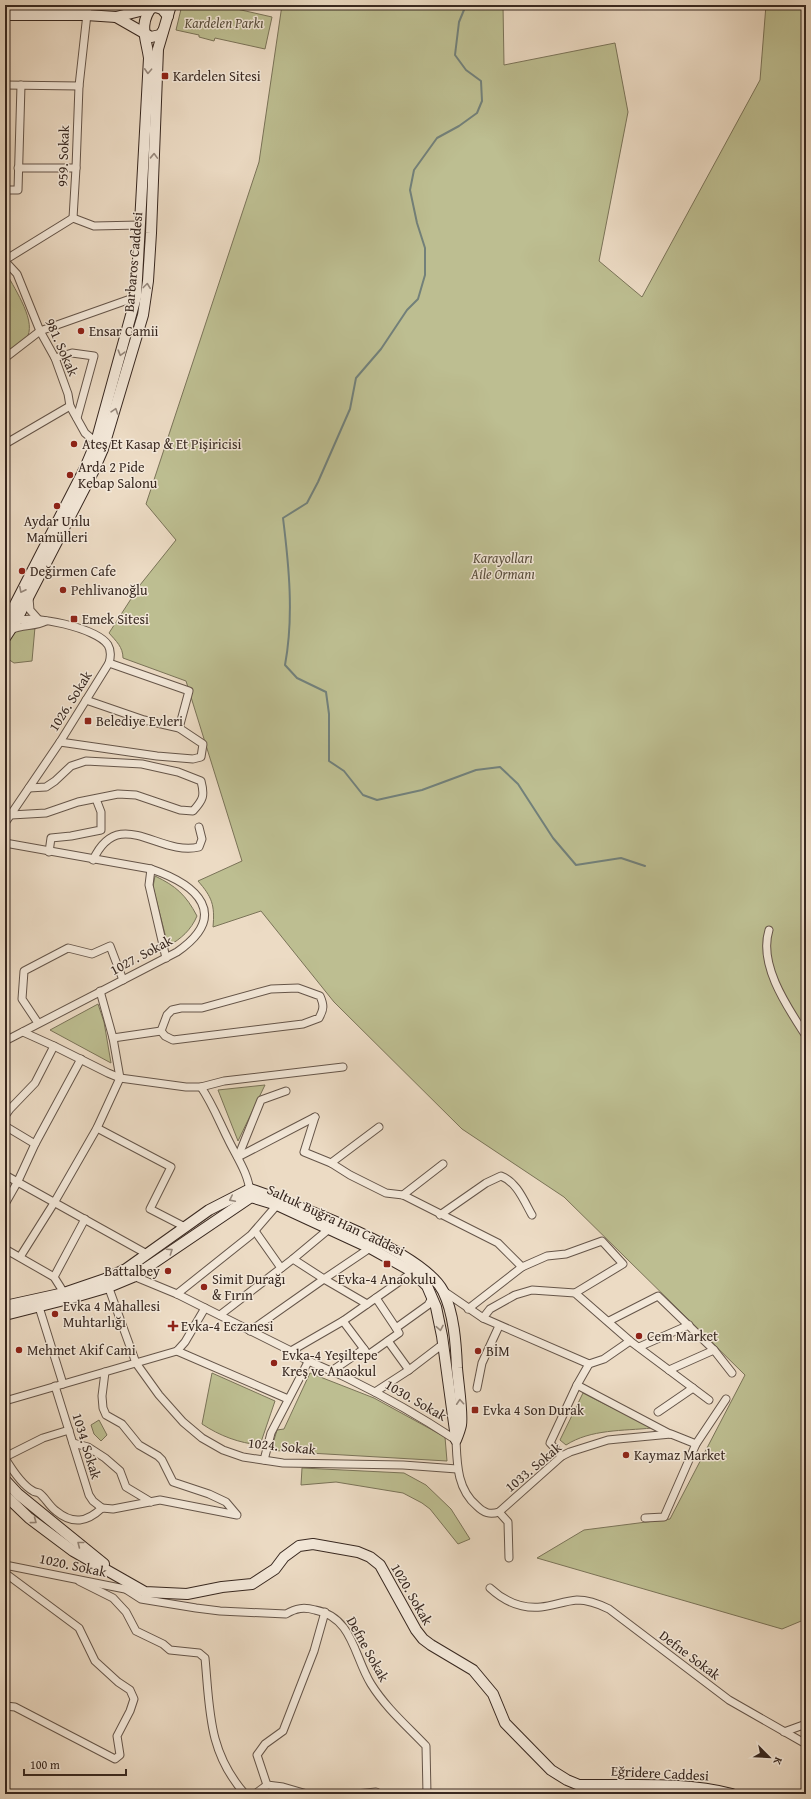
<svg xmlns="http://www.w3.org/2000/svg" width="811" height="1799" font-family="'Gentium Book Plus',serif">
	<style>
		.green { fill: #bdbe91; stroke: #7a7358 }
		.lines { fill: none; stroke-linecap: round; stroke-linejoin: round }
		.stream { stroke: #72807a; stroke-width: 2 }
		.street-casing { stroke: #655549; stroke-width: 9 }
		.secondary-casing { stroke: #382820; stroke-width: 12 }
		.street { stroke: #f3e8d9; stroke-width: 7 }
		.secondary { stroke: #f3e8d9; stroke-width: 10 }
		.oneway { stroke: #96887c }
		.poi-dot { fill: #8f2418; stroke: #f3e8d9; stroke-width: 1.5 }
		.labels { text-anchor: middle; stroke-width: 3; stroke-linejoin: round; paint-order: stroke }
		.park-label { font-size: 14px; font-style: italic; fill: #594e3c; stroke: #f3e8d9 }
		.poi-label { font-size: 14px; fill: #382820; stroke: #f3e8d9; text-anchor: start }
		.street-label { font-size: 14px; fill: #382820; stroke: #f3e8d9 }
	</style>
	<rect width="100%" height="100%" fill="#ecdbc4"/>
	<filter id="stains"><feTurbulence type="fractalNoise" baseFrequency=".005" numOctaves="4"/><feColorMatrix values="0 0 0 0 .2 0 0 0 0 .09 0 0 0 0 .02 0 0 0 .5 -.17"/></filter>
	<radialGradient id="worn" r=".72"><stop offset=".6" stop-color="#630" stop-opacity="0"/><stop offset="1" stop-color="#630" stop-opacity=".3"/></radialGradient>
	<g class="green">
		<path d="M 182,5 L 219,5 L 272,17 L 265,49 L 215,38 L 214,41 L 199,37 L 199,35 L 176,30 Z"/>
		<path d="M 282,5 L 503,5 L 504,65 L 615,43 L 628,112 L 599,261 L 642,297 L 760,80 L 766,5 L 806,5 L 806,1619 L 782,1629 L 537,1558 L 584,1530 L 670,1519 L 745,1375 L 564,1197 L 462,1129 L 334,1002 L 261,911 L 213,927 C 215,905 212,897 198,881 L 242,861 L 186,681 L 123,658 C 123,647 116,641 109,633 L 140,585 L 176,540 L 146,504 L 259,162 Z"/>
		<path d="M 5,272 L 7,274 C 15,290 38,323 26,339 C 22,345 11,349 5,353 Z"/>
		<path d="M 35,627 L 32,661 L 14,663 L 5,657 L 5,641 L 14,629 Z"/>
		<path d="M 155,876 C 176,886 186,895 197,916 C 191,930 181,939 168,946 L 153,887 Z"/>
		<path d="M 98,1004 L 104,1022 L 111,1063 L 50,1030 Z"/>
		<path d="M 265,1085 L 238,1141 L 218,1090 Z"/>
		<path d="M 212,1373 L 275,1401 L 260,1445 C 239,1443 220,1436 202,1424 Z"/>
		<path d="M 310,1373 L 374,1398 L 445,1437 L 447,1461 L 292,1452 L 271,1450 L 277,1430 L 284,1429 Z"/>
		<path d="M 583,1393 L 652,1428 C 623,1431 591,1429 566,1445 L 560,1440 Z"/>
		<path d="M 99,1420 L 107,1435 L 101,1441 L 94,1434 L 91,1425 Z"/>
		<path d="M 302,1468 L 404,1473 L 426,1485 L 451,1509 L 470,1539 L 458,1544 L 430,1509 L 422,1503 L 403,1493 L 336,1482 L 301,1485 Z"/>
	</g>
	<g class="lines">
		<path class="stream" d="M 466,5 L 459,22 L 455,55 L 466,70 L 481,81 L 482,101 L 477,113 L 459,126 L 437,138 L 414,170 L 410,190 L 417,223 L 425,248 L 425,275 L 418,299 L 407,310 L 381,349 L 356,378 L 350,409 L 318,482 L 307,503 L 283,518 C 289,566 294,617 285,665 L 297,678 L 326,692 L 329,714 L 329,761 L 344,771 L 363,795 L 377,800 L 422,790 L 476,770 L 500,767 L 518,784 L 553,838 L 576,865 L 621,858 L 645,866"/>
		<g class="street-casing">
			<g id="street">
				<path d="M 5,85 L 79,86"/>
				<path d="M 18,168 L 76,168"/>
				<path d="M 5,190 L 18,190 L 21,85"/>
				<path d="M 73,218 L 76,168 L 79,86 L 88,5"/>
				<path d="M 73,218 L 94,226 L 140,225"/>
				<path d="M 5,260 L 73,218"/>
				<path d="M 5,261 L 17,274 L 40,331 L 55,358 L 68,394 L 70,406 L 85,433 L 98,444"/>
				<path d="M 5,358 L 40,331 L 136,297"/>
				<path d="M 55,358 L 72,353 L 94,356 L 77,418"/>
				<path d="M 5,444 L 70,406"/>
				<path d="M 29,598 L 30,610 L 38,619"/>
				<path d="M 10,630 C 23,624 35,627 46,621"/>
				<path d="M 109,663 L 189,691 L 179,728"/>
				<path d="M 60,742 L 157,756 L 193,759 L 201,757 L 203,744 L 179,728 L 144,720 L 86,700"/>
				<path d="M 11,815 L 46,813 L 78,802 L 118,794 L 136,795 L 180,810 L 193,811 C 203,800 205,796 201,781 L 178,772 L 142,764 L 86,761 L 71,766 L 55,781 L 46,787 L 29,788"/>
				<path d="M 5,823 L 60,742 L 109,663 C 111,656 111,650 108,645 C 97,628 33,614 16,621"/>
				<path d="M 5,843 L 151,869 C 198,885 230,915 177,952 L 5,1041"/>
				<path d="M 49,852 L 51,838 L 71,836 L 101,830 L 101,812 L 96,799"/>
				<path d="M 93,860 C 119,804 159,857 199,847 L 202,839 L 199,827"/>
				<path d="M 151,869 L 149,885 L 166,958"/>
				<path d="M 769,930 C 758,965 788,1008 806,1036"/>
				<path d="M 298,988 L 320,996 C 324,1005 324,1009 319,1018 L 303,1024 L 173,1040 L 165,1036 L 161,1031 L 167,1015 L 172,1010 L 181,1008 L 202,1008 L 271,989 Z"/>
				<path d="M 38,1023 L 22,999 L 24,971 L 68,948 L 92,954 L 110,946 L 123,980"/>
				<path d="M 23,1032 L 54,1046 L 108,1073 L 120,1078 L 186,1087 L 201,1087 L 224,1081 L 343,1067"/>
				<path d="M 113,1038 L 161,1031"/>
				<path d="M 201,1087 C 212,1103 219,1121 228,1139 C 236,1156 249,1174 250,1193"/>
				<path d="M 5,1116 L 10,1109 L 35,1083 L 54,1046"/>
				<path d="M 315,1117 L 304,1152 L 331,1163 L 350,1175 L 386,1193 L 403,1195 L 498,1243 L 522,1267 L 468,1309"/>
				<path d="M 5,1126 L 35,1144"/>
				<path d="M 97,1128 L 171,1167 L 150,1209 L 185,1227"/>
				<path d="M 238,1157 L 261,1100 L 286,1091"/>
				<path d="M 238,1157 L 315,1117"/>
				<path d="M 331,1163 L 379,1127"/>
				<path d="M 5,1175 L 147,1254"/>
				<path d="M 403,1195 L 443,1164"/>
				<path d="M 5,1204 L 18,1181 L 35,1144 L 81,1059"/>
				<path d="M 440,1215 L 486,1183 L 501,1176 C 517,1182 524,1201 532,1215"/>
				<path d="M 255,1231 L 281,1268"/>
				<path d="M 5,1249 L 54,1277 L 66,1296"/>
				<path d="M 20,1257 L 54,1203 L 97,1128 L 120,1078 L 113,1038 L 100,991"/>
				<path d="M 293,1259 L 329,1229"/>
				<path d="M 522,1267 L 547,1256 L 566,1254 L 602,1241 L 623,1264 L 575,1293"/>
				<path d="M 131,1275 L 177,1294 L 291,1351 C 310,1364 329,1369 349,1379 C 386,1397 421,1417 456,1440 C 457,1464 457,1489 477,1506 C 484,1513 490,1515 499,1512 L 562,1456 L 570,1452 L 608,1440 L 618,1439 L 671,1434 L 696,1444"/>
				<path d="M 54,1277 L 85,1219"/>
				<path d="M 107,1283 L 136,1363 L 159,1395 L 183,1422 L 202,1438 L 223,1450 L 243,1457 L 283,1463 L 403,1465 L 457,1469"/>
				<path d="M 445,1292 L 483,1318 L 589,1364"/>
				<path d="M 177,1294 L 251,1235 L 277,1205"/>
				<path d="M 376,1298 L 396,1328"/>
				<path d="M 39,1307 L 63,1384"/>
				<path d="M 220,1315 L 293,1259 L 324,1279 L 370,1248"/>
				<path d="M 483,1318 L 490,1309 L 515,1295 L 532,1290 L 575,1293 L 630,1341 L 709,1400"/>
				<path d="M 343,1321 L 364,1349"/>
				<path d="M 609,1321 L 658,1296 L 714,1350 L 732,1373"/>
				<path d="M 250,1331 L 324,1279 L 367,1304"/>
				<path d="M 388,1341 L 409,1370"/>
				<path d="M 639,1347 L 689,1325"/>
				<path d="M 177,1351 L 288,1399"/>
				<path d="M 291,1351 L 343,1321 L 413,1272"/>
				<path d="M 333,1370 L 364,1349 L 368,1355 L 399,1333 L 396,1328 L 428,1305 L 432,1298"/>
				<path d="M 669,1370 L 714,1350"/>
				<path d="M 577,1385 L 670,1434"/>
				<path d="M 55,1386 L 89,1495 L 93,1501 L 102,1508"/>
				<path d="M 477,1388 L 482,1363 L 499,1326"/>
				<path d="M 375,1392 L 409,1370 L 443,1344"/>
				<path d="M 5,1401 L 177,1351 L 185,1342 L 205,1308"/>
				<path d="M 658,1412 L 693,1388"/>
				<path d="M 73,1443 L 88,1447 L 105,1458 L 120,1471 L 126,1487 L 151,1502"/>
				<path d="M 562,1456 L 550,1443 L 577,1385 L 589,1364 L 604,1359 L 630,1341"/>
				<path d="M 5,1457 L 43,1438 L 69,1430"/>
				<path d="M 5,1458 C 11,1468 22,1485 33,1491 C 34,1492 37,1492 39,1493 C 45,1497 49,1506 56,1511 C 73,1525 87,1522 102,1508 L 113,1509 L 160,1500 L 237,1515 L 226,1502 L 209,1494 L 173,1482 L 162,1460 L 158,1456 L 139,1445 L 122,1424 L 106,1415 L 103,1408 L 102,1396 L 105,1372"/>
				<path d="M 264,1460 L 271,1433 L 308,1362"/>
				<path d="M 499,1512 L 508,1522 L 509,1558"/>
				<path d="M 645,1518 L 664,1517 L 696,1444 L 726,1399"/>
				<path d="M 5,1565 L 130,1590"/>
				<path d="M 5,1573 L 79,1628 L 95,1661 L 118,1682 L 130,1690 L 134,1699 L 130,1711 L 117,1736 L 120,1755 L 115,1759 L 15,1707 L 5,1706"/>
				<path d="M 79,1581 L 113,1598 L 126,1612 L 136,1631 L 163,1644 L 170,1650 L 199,1653 L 205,1658 C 210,1711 208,1752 245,1794"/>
				<path d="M 490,1588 C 504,1601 521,1609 541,1607 C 553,1606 564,1601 577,1600 C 589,1600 599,1604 609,1609 L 729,1700 L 806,1744"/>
				<path d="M 127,1590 L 141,1599 L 196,1608 L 220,1611 L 286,1614 C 296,1608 304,1607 315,1610 C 353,1617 354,1657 371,1684 C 386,1708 407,1726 426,1746 L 427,1794"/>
				<path d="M 784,1732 L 806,1724"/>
				<path d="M 267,1785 L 257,1755 L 265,1744 L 283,1731 L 314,1651 L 325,1612"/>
				<path d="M 255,1794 L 267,1785 L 283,1787 L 307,1794"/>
				<path d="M 356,1794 L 376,1792 L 380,1794"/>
			</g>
		</g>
		<g class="secondary-casing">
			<g id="secondary">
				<path d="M 5,15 L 86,15 L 116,17 L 151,37 L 160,35 L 163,31"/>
				<path d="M 116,17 L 156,7 L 162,9 L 168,16"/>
				<path d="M 5,624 L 85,468 L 96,442 L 136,297 L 149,58 C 146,37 138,24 153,5"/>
				<path d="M 5,638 L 16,621 L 93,472 L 103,449 L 143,315 L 148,281 L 151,233 L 158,49 L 171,5"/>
				<path d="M 5,1306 L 64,1293 L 105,1279 L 126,1269 L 209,1210 L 250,1189 L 256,1191 C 299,1206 423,1252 443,1291 C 454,1313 456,1344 457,1368 C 458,1382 463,1413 461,1425 C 460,1430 458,1435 456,1440"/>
				<path d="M 5,1315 L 68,1299 L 109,1287 L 133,1277 L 251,1197 L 277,1205 L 370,1248 L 413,1272 L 427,1286 L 436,1307 L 442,1336 L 456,1438"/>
				<path d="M 5,1480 L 18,1494 L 104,1564"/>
				<path d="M 5,1495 L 29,1518 L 73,1551 L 145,1592 L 187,1594 L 222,1587 L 252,1584 L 275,1569 L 284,1557 L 299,1546 L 313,1544 L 358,1552 L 370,1557 L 380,1565 L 416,1630 L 423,1639 L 431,1645 L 473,1670 L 493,1694 L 505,1723 L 551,1770 L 567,1780 L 579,1785 C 629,1786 683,1781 732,1794"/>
			</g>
		</g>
		<use href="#street" class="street"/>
		<use href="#secondary" class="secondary"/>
	</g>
	<defs><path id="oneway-chevron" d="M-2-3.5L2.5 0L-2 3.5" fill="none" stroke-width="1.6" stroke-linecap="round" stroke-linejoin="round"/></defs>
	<g class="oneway">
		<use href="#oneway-chevron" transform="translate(148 71) rotate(93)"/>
		<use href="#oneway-chevron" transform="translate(154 156) rotate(-88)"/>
		<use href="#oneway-chevron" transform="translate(147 286) rotate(-83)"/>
		<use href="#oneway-chevron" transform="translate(121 353) rotate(106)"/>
		<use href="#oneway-chevron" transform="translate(115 411) rotate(-72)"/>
		<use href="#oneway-chevron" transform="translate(22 590) rotate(117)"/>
		<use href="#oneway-chevron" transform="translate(232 1199) rotate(154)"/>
		<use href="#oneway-chevron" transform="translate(170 1251) rotate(-34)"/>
		<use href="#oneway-chevron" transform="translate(440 1328) rotate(79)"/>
		<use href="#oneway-chevron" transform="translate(460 1402) rotate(-94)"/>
		<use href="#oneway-chevron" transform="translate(34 1521) rotate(37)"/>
		<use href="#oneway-chevron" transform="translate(80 1544) rotate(-142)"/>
	</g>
	<g class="poi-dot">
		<rect x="161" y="72" width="8" height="8" rx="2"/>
		<circle cx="81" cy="331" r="4"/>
		<circle cx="74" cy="444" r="4"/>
		<circle cx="70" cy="475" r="4"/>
		<circle cx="57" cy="506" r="4"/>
		<circle cx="22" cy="571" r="4"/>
		<circle cx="63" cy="590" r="4"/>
		<rect x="70" y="615" width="8" height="8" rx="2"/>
		<rect x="84" y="717" width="8" height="8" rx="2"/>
		<rect x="383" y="1260" width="8" height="8" rx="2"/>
		<circle cx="168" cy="1271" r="4"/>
		<circle cx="204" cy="1287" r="4"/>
		<circle cx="55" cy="1314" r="4"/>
		<path d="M171 1320h4v4h4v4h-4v4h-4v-4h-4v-4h4z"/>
		<circle cx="639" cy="1336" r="4"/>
		<circle cx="19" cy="1350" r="4"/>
		<circle cx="478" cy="1351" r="4"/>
		<circle cx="274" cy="1363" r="4"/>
		<rect x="471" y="1406" width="8" height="8" rx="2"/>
		<circle cx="626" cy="1455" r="4"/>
	</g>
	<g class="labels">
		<g class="park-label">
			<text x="224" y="28">Kardelen Parkı</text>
			<text x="503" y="563">Karayolları<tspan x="503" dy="16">Aile Ormanı</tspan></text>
		</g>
		<g class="poi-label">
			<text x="173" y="81">Kardelen Sitesi</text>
			<text x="89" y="336">Ensar Camii</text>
			<text x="82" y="449">Ateş Et Kasap &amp; Et Pişiricisi</text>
			<text x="78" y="472">Arda 2 Pide<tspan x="78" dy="16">Kebap Salonu</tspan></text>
			<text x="57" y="526" text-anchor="middle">Aydar Unlu<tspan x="57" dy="16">Mamülleri</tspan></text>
			<text x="30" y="576">Değirmen Cafe</text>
			<text x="71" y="595">Pehlivanoğlu</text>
			<text x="82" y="624">Emek Sitesi</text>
			<text x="96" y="726">Belediye Evleri</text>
			<text x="160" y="1276" text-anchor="end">Battalbey</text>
			<text x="212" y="1284">Simit Durağı<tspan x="212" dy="16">&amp; Fırın</tspan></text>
			<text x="387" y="1284" text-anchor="middle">Evka-4 Anaokulu</text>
			<text x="63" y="1311">Evka 4 Mahallesi<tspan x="63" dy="16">Muhtarlığı</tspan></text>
			<text x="181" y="1331">Evka-4 Eczanesi</text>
			<text x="647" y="1341">Cem Market</text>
			<text x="27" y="1355">Mehmet Akif Cami</text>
			<text x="486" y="1356">BİM</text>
			<text x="282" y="1360">Evka-4 Yeşiltepe<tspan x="282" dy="16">Kreş ve Anaokul</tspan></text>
			<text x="483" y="1415">Evka 4 Son Durak</text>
			<text x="634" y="1460">Kaymaz Market</text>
		</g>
		<g class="street-label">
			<text transform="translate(63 156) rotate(-88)" y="5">959. Sokak</text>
			<text transform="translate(133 262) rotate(-85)" y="5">Barbaros Caddesi</text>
			<text transform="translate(62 347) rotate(66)" y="5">981. Sokak</text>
			<text transform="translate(70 701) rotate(-58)" y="5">1026. Sokak</text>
			<text transform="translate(141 955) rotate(-28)" y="5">1027. Sokak</text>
			<text transform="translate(336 1220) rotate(25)" y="5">Saltuk Buğra Han Caddesi</text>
			<text transform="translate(416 1400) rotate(30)" y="5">1030. Sokak</text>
			<text transform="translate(87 1446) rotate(73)" y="5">1034. Sokak</text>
			<text transform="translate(282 1446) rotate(6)" y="5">1024. Sokak</text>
			<text transform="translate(533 1467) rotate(-40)" y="5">1033. Sokak</text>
			<text transform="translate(73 1565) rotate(12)" y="5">1020. Sokak</text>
			<text transform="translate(412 1594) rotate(60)" y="5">1020. Sokak</text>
			<text transform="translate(368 1649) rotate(61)" y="5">Defne Sokak</text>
			<text transform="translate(690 1655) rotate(37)" y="5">Defne Sokak</text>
			<text transform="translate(660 1773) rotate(3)" y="5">Eğridere Caddesi</text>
		</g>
	</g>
	<rect width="811" height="1799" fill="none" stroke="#ecdbc4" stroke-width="20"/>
	<rect x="6" y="6" width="799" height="1787" fill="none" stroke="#382820" stroke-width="2"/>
	<rect x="10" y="10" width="791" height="1779" fill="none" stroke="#382820"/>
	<g transform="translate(769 1757) rotate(114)" stroke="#f3e8d9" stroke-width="3" paint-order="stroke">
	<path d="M0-3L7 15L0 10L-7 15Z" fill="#382820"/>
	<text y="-6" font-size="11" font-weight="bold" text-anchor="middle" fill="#382820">K</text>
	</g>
	<path d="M24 1769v6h102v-6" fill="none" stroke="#382820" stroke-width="2"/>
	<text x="30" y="1769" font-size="12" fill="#382820" stroke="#f3e8d9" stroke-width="3" paint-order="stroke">100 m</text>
	<rect width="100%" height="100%" filter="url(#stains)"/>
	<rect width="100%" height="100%" fill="url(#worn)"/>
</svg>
